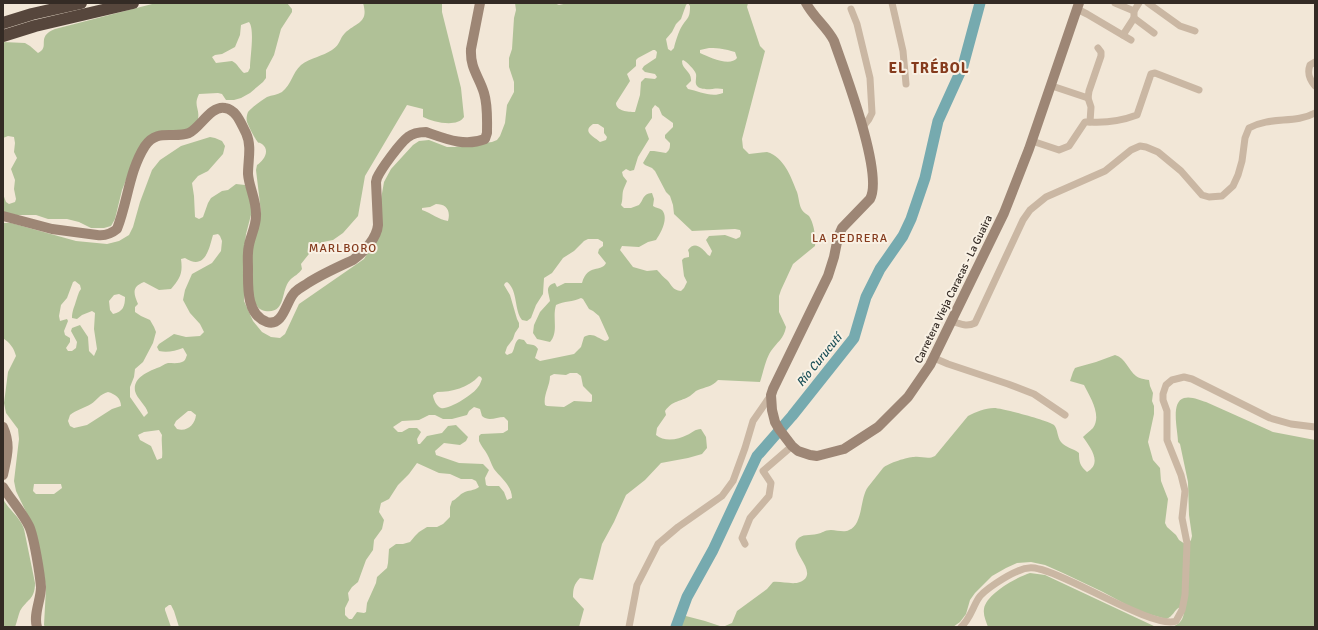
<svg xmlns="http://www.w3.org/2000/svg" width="1318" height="630" font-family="Signika,sans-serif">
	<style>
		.green { fill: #b0c197; fill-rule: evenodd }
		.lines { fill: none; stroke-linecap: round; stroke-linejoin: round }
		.river { stroke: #76aaaf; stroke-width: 11 }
		.street { stroke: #cab7a3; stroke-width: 7 }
		.secondary { stroke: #9d8675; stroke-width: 10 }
		.highway { stroke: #56463c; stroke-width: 12 }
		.labels { text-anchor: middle; stroke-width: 4; stroke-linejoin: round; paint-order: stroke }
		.street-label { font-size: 11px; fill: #342b25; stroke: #f9f1e4 }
		.neighbourhood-label { font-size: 12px; letter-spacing: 1px; fill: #853b1d; stroke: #f9f1e4 }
		.water-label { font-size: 12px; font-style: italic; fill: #1a4f57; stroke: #f9f1e4 }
		.district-label { font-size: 15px; font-weight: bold; letter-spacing: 1px; fill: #853b1d; stroke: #f9f1e4 }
	</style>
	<rect width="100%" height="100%" fill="#f2e7d7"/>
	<g class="green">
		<path d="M 156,3 L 287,3 L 292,9 L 292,12 L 281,29 L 274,55 L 266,70 L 266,78 L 263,82 L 250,93 L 241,98 L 234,100 L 226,100 L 222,94 L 218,93 L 199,94 C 193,106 200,108 198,119 C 197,123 194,127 192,130 L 166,133 L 138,150 L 122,190 L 115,219 L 111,226 L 104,228 L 91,228 L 79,222 L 67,219 L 48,219 L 36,215 L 16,215 L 3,212 L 3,194 L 6,202 L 9,204 L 15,202 L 16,199 L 14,189 L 15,180 L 11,169 L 17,158 L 14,152 L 15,143 L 14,137 L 8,136 L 3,138 L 3,42 L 25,43 L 30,46 L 38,53 C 51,47 35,37 55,29 ZM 249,22 C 255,29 250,58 250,68 L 248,72 L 244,73 C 239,69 238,64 232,61 L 216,63 L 212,57 L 215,55 L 222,54 L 235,47 L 240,35 L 241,25 Z"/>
		<path d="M 363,3 L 442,3 L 442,12 L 461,88 L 464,117 C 457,128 433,122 423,117 L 423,109 L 407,105 L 365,176 L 358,216 L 343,233 L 333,240 L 323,242 L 316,245 L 301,264 L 302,269 C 299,274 294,276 290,280 C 280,291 287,314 265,311 C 259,310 257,306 253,301 L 251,254 L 261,212 L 256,170 L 257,165 C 263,161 271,151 262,144 C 259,142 259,144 257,141 C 255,139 248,125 247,122 C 246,118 247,115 248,112 C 252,107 261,101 267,97 C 272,95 277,95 282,92 C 292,84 292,73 301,65 C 310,58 323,56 332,50 C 341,44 339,39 345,33 C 357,22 369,23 363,3 Z"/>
		<path d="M 515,3 L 554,3 L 559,5 L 568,3 L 748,3 L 747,7 L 760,46 L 765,51 L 742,139 L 743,148 L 749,154 L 767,152 C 784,157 791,177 797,192 C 799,198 799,205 802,210 C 804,213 807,214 809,216 C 814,223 816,238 815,246 L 793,264 L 781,290 L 779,296 L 779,312 L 786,327 C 784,339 777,342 771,351 C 766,358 763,373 760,382 L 718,380 C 712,387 705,387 698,390 C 695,391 693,394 690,396 C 680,402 673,400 665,411 L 666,415 L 657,428 L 656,435 C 664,442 678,440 687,435 C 692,433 695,429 701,429 L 706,437 L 707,448 L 702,454 L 688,458 L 661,463 L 645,480 L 626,495 L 614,522 L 602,544 L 593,580 L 580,578 C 574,584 573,589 573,597 L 584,609 L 579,627 L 179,627 L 174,611 L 171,605 L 169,605 L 165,608 L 165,610 L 171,627 L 45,627 L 44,625 L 46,588 L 43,569 L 29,518 L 16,491 L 14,481 L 19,439 L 18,429 L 6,413 L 4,403 L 8,372 L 16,356 C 14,348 10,343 3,338 L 3,223 L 11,223 L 76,241 L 107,244 L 119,241 L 129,235 L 133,227 L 140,202 L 152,170 L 160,160 L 181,146 L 210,137 L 215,138 L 222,141 L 225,146 L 223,154 L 208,171 L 198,176 L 192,183 L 194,196 L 195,217 L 199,219 L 203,217 L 208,203 L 211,198 L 222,191 L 228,190 L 236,184 L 245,185 L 248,192 L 252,211 L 246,234 L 244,254 L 244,301 L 253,321 L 262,332 L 271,337 L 280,338 L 285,334 L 299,304 L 364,259 L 370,249 L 381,199 L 384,182 L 391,169 L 413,145 L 419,141 L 429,140 L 447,147 L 455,147 L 492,142 L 497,140 L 500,136 L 505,123 L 507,105 L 514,92 L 514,82 L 509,67 L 509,58 L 512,49 L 514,18 L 516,10 ZM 688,3 L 690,6 C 690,18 688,17 682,26 C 679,30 675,43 674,48 L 671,51 L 668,49 L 666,39 L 672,32 L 676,24 L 681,19 L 686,5 ZM 709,48 C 721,48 724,49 735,52 L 737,58 C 730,67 709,57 700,53 L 700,50 ZM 653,50 L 655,50 L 657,52 L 656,58 L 644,66 L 642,69 L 645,72 L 655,74 L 657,77 L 655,79 L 645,78 L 641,82 L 640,95 L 635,112 C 628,112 616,111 616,103 L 630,81 L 627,74 L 636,66 L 636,60 L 638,58 ZM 683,60 C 686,61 695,70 696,74 C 697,79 693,85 700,88 C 708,91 715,87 723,89 L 723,93 C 711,98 699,91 688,89 L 686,86 L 691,81 C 692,71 682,70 682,61 ZM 655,105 L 659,108 L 662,115 L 673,123 L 673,127 L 665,135 L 665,138 L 670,143 C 670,147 670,150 666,153 L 654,151 L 650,151 L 643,163 L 645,165 L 652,168 L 655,171 L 666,192 L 670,196 L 673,205 L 674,214 L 692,231 L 735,229 L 740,230 L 741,233 L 740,237 L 736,239 L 725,235 L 709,236 L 706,240 L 712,251 L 710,256 L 708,255 C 703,249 695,240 688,250 L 689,253 L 689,257 L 684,258 L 682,260 L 684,276 L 687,282 L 684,288 L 681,291 C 672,290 672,285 667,280 C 663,277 661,274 657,270 L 647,271 L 633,267 L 620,250 L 622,246 L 639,247 L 648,242 L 656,240 C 661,233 669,218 662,210 C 659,208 656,208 653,206 L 654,199 L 652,193 C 642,194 644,200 639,205 L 631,208 L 624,208 L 621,205 C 623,200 622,196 623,191 C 624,187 626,184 627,181 L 623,176 L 622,172 L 626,169 L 630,171 L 634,170 L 638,157 L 649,139 L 645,128 L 652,118 L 652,109 ZM 593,124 L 598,124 L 604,128 L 604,133 L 607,137 L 606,140 L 600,142 C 595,137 581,132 593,124 ZM 436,204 C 446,204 451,210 448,221 C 439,220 431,213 422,210 L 422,208 L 430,207 ZM 218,234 L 220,236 L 222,241 L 221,251 L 212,263 L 192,274 L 185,290 L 183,300 L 190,313 L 200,324 L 204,332 L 200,336 L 186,337 L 174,334 L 159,344 L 157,347 L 159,351 C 167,353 175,351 183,348 L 187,355 C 186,357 186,359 184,361 C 180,364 173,363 168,363 C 164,364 161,367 157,368 C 147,372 133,378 135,391 C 137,399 146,405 148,413 L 144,417 L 130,397 L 130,387 L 134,377 L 135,369 L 143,362 L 153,343 L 156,332 L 154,327 L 150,320 L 141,316 L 135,312 L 135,307 L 138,304 C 134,294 131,287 144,282 L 159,290 L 171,289 C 180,278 183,274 181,259 L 185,258 C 205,271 209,249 213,235 ZM 588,239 L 598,239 L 603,242 L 603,246 L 599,249 L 598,253 L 606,263 C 601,273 588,263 582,283 L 565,283 L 557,287 L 555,283 C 544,286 549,293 550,301 L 540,312 L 534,325 L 533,333 L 537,339 L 550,342 C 559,332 552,318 556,305 C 564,301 573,302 581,298 L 583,299 L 589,309 L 593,311 L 599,316 L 609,338 L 608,340 L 605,341 C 597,338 593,332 584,337 L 581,347 L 574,354 L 540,361 L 535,358 L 538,349 C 535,344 532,345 527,344 L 524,340 L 519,339 C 514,342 515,349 512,353 L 507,355 L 505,353 L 507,347 L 513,339 L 515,333 L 519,327 L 519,323 L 517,319 L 510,295 L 504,285 L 505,283 L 507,282 C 518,290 514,310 522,320 L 527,321 L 531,318 L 536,305 L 543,294 L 544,278 L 552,273 L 563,258 L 574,251 L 584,241 ZM 75,281 L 80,285 L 81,289 C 78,293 78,296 76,301 C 74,308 72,311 72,318 L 77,319 L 82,315 L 92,311 L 95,313 L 94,329 L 97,349 L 94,356 L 89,351 L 88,337 L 80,325 L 72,328 L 71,331 L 77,342 L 76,348 L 72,351 L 68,351 L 66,348 L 70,342 L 70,338 L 65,335 L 64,331 L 68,321 L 67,319 L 60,321 L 59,316 L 61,305 L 67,298 L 73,282 ZM 119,294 L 125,297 C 125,306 123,312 113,314 L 110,310 L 109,301 L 114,295 ZM 570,373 L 577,373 L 581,376 L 583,386 L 592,395 L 592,401 L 591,402 L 574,401 L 564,407 L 547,406 L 545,405 C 543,395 550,386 550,376 L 554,374 L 566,375 ZM 479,376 L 481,377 L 482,379 C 481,381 480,385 478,387 C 474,394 449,410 441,408 C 437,407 433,399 433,395 L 437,392 C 452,392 468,388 479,376 ZM 108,392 C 115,394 121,398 121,406 L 112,409 L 87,425 L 74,428 L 70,426 L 68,421 L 70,415 C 76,410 84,408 91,404 C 97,400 100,394 108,392 ZM 474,407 L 480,409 L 482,416 C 489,422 496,417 504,417 L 508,421 L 508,430 L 503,433 L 481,434 L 479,436 L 479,441 C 481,446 485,450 487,454 C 490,459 491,464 494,469 C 501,478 512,486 512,498 L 507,500 L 504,492 L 499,486 L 488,486 L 486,485 L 485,478 L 489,470 L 483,464 L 459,463 L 436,455 L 435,451 L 444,443 L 460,445 L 466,441 L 468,437 L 456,425 L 448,426 L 442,433 L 427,436 L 420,444 L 418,444 L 417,439 L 421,432 L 417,428 L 409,428 L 402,432 L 398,432 L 393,427 L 402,421 L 419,420 L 429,415 L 435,415 L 443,419 L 452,419 L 467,415 L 469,411 ZM 188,411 L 191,411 L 196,415 C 195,425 187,432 177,429 L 174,425 L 176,421 ZM 159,430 L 162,435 C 161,443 163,450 162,458 L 157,460 L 151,446 L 140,440 L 138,435 L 144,432 ZM 417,463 L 439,473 L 450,474 L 461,479 L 472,479 L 476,481 L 479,487 C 474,491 468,490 463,493 C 459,495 457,499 452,501 L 450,507 L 450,517 L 443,524 L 437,527 L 427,527 L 419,532 L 415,536 L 410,542 L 403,544 L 396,544 L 389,549 L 388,563 L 387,568 L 377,577 L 376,583 L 367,603 L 366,612 L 364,613 L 357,612 L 352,619 L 349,619 L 345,615 L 345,608 L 349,600 L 348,593 L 352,587 L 358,582 L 366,560 L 373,550 L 374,540 L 382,529 L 384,520 L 379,512 L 381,503 L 389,499 L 398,485 L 409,474 ZM 34,484 L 61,484 L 62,488 L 54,494 L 36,494 L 33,491 Z"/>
		<path d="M 1115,355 C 1126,358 1128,370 1136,376 C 1140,379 1144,379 1149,380 L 1150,386 L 1153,393 L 1152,401 L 1154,406 L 1154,414 L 1148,442 L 1153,460 L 1160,468 L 1161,481 L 1168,499 L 1165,523 L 1167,527 L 1176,535 L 1179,540 L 1185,544 L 1188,544 L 1191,540 L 1192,536 L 1189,515 L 1188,482 L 1180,444 L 1178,442 C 1178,431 1170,402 1184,398 C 1191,396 1200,400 1206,402 L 1273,432 L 1315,440 L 1315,627 L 1172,627 C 1180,624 1184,619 1184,610 L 1180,607 C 1174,610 1173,617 1166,619 L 1138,611 L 1103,592 L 1063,573 L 1045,565 L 1031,562 L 1017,563 L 1006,568 L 992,576 L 975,593 L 970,600 L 966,614 L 960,622 L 953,627 L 675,627 L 682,615 L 705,621 L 720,626 L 725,626 L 732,623 L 737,611 L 767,589 L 773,582 C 781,581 793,585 800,582 C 821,573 788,551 797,540 C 802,533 810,536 817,534 C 823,533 824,530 831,530 C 837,530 844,533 849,530 C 863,525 860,497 868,487 C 873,481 878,474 883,468 C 888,463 908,457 914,457 C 922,456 928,460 935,456 L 968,416 C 976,412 985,408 994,408 C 1002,408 1049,421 1054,425 C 1058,429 1057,437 1061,442 C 1066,448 1073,448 1079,453 C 1079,462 1080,466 1087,472 C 1103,463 1090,447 1083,437 C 1086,434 1090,431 1093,428 C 1102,415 1090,397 1084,385 L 1070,381 L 1073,372 L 1075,368 L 1078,367 L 1096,362 Z"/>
		<path d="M 3,499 C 9,510 20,517 24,529 L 35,583 C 35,600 27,599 20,611 C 18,616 17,622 15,627 L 3,627 Z"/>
		<path d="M 1030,573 L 1045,575 L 1156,627 L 988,627 C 986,621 983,615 984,609 C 986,594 1017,577 1030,573 Z"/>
	</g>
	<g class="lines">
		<path class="river" d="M 676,627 L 687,597 L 713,550 L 757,456 L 792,416 L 854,338 L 866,297 L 880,269 L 903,236 L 911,219 L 925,178 L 938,121 L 963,66 L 980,3"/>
		<g class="street">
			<path d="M 892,3 L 903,51 L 906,84"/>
			<path d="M 1115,3 L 1134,11 L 1139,3"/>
			<path d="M 1148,3 L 1180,26 L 1195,31"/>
			<path d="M 851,9 L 857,24 L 870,78 L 872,113 L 869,119 L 862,128"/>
			<path d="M 1077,9 L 1087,14 L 1131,40"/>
			<path d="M 1134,11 L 1134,18 L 1154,33"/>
			<path d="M 1123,35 L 1134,18"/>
			<path d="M 1315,62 L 1310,65 C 1307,73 1309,79 1315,86"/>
			<path d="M 1052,86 L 1088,98"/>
			<path d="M 1090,122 C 1107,123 1121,121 1137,115 L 1151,74 L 1155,73 L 1199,90"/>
			<path d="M 1032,141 L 1059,150 L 1069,146 L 1085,122 L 1090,122 L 1091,107 L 1088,98 L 1089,91 L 1101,56 L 1101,52 L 1098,48"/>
			<path d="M 952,321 C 960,324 967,327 975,323 L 1023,220 L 1030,210 L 1046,197 L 1105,171 L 1131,150 L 1140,146 L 1146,147 L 1158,152 L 1181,171 L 1202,195 L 1209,197 L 1222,196 L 1233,186 L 1238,175 L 1242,161 L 1245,138 L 1249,128 C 1270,116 1295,124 1315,113"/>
			<path d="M 934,358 L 948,364 L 1008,384 L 1034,394 L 1065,415"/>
			<path d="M 745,544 L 742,538 L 750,518 L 769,496 L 771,483 L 763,471 L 792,446"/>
			<path d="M 629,627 L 637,585 L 658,544 L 678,527 L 722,496 L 733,481 L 745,448 L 753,421 L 771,395"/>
			<path d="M 961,627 C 970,619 972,609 978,599 C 983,590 1008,575 1018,571 C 1024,568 1032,567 1039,569 C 1067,574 1155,630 1176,621 L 1182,610 L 1185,595 L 1187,543 L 1182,518 L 1185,491 L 1181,475 L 1167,440 L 1167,411 L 1163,400 L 1163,394 L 1166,385 L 1172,380 L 1184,377 L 1192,379 L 1270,418 L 1291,424 L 1315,427"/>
		</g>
		<g class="secondary">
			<path d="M 806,3 C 814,18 827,27 834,41 C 844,70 884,174 870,199 L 842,228 L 838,237 L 834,257 L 828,276 L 773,389 L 771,395 L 772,410 L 775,422 L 779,429 L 792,446 L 798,451 L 810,455 L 817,456 L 844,449 L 878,427 L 908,397 L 930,365 L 1004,213 L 1029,149 L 1079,3"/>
			<path d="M 3,216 L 52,229 L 97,235 C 105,236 111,234 117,229 C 128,201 129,171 145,146 C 157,128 173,139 189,133 C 200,128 211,105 225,108 C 237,110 241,124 246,133 C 252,146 248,160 248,174 C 249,188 257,201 256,216 C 256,226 251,235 249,245 C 247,253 248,261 248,269 C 248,286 246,315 267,322 C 284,327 286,300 295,292 C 299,288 304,286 308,283 C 322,274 338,267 353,260 C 364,252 377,238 378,225 L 376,182 L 377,178 C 381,169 400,143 408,137 C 413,133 420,132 426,132 C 446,139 465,147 485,139 L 487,133 C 487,120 488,106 484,93 C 479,76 470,69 471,49 L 480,3"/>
			<path d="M 3,427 C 11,445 7,456 3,475"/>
			<path d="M 3,487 C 11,500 22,512 29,526 C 34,536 40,575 41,587 C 41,600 33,615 37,627"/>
		</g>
		<g class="highway">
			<path d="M 3,23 L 32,14 L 81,3"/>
			<path d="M 3,36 L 35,26 L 133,3"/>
		</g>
	</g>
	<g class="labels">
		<g class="street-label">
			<text transform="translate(953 289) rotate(-64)" y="4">Carretera Vieja Caracas - La Guaira</text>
		</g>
		<g class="neighbourhood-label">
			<text x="850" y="242">LA PEDRERA</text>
			<text x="343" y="252">MARLBORO</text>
		</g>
		<g class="water-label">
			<text transform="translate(819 360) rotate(-51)" y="4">Río Curucutí</text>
		</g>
		<g class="district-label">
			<text x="929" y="73">EL TRÉBOL</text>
		</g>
	</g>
	<rect width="1318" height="630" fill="none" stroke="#342b25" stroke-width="8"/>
</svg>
